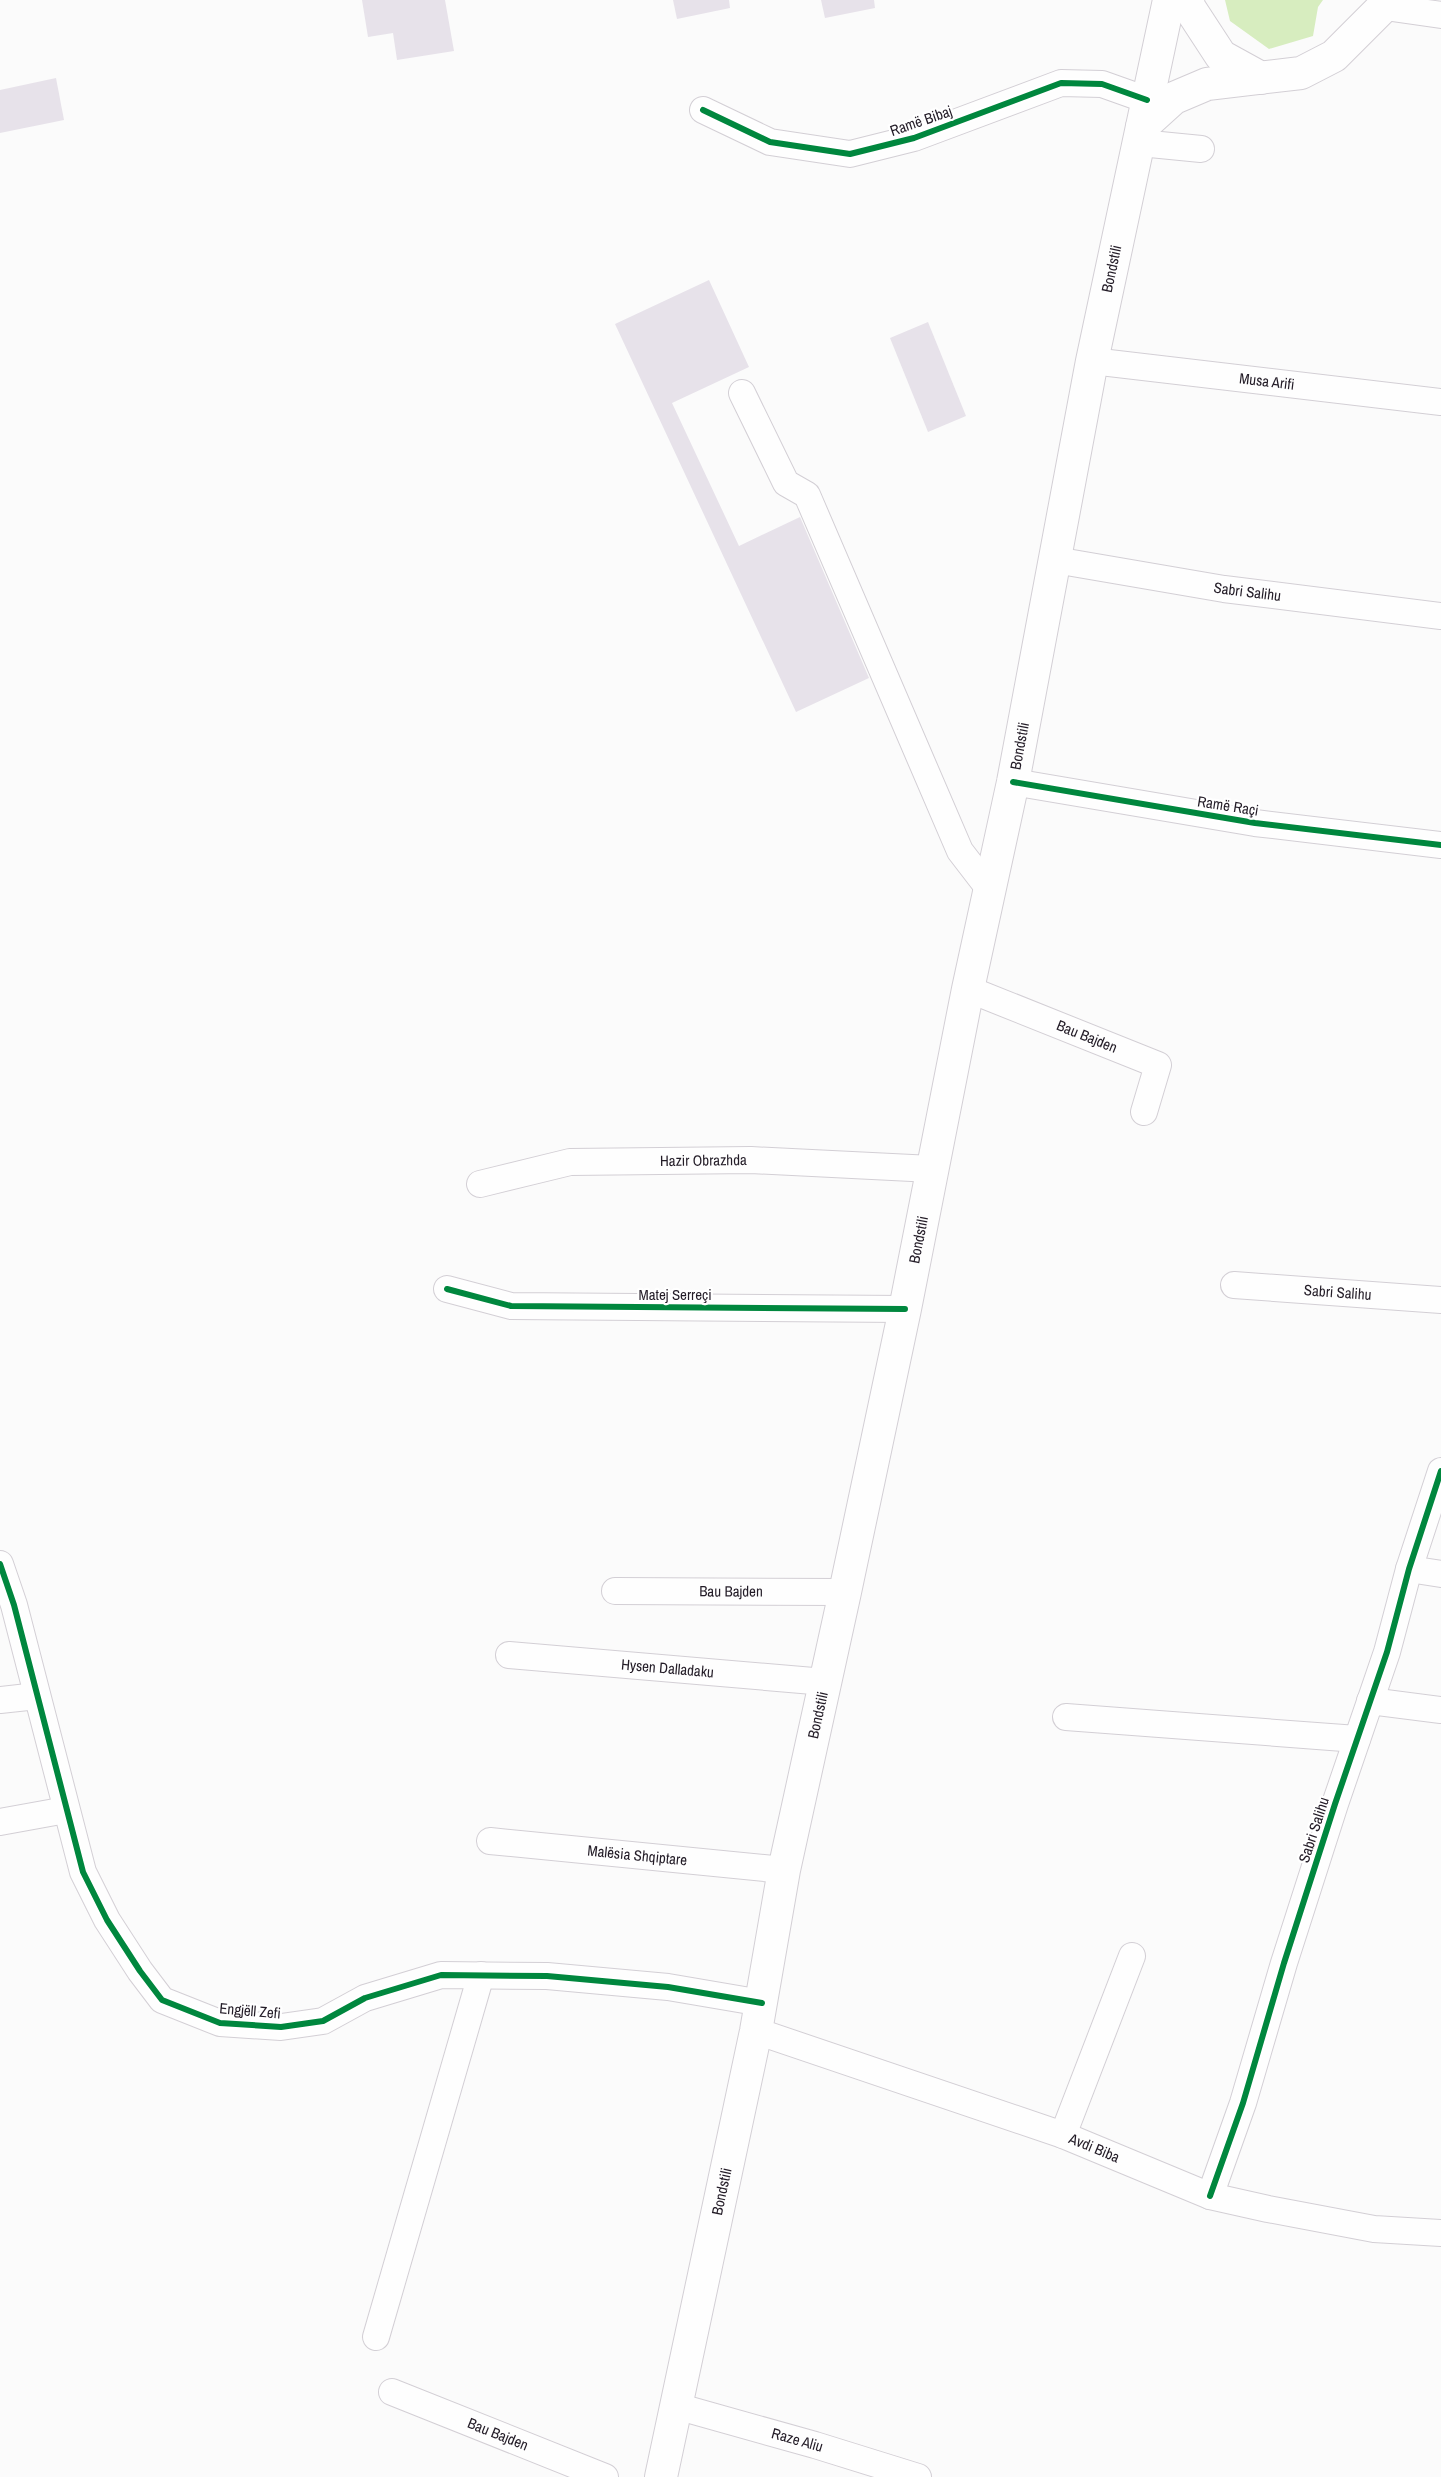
<svg xmlns="http://www.w3.org/2000/svg" width="1441" height="2477" font-family="'Archivo Narrow',sans-serif">
	<style>
		.green { fill: #d7edbf }
		.building { fill: #e7e2ea }
		.lines { fill: none; stroke-linecap: round; stroke-linejoin: round }
		.minor-casing { stroke: #d3cfd5; stroke-width: 28 }
		.major-casing { stroke: #d3cfd5; stroke-width: 34 }
		.minor { stroke: #fefefe; stroke-width: 26 }
		.major { stroke: #fefefe; stroke-width: 32 }
		.cycleway-casing { stroke: #fff; stroke-width: 10 }
		.cycleway { stroke: #00873e; stroke-width: 6 }
		.labels { text-anchor: middle; stroke-width: 4.5; stroke-linejoin: round; paint-order: stroke }
		.street-label { font-size: 15px; fill: #231c27; stroke: #fff }
	</style>
	<rect width="100%" height="100%" fill="#fbfbfb"/>
	<path class="green" d="M 1225,0 L 1323,0 L 1318,7 L 1313,36 L 1269,49 L 1230,21 Z"/>
	<g class="building">
		<path d="M 362,0 L 445,0 L 454,51 L 397,60 L 393,33 L 368,37 Z"/>
		<path d="M 673,0 L 729,0 L 730,8 L 677,19 Z"/>
		<path d="M 821,0 L 874,0 L 875,8 L 825,18 Z"/>
		<path d="M 56,78 L 64,120 L 0,133 L 0,90 Z"/>
		<path d="M 709,280 L 749,367 L 672,403 L 739,546 L 800,517 L 869,678 L 796,712 L 615,324 Z"/>
		<path d="M 928,322 L 966,416 L 928,432 L 890,338 Z"/>
	</g>
	<g class="lines">
		<g class="minor-casing">
			<g id="minor">
				<path d="M 1385,7 L 1441,15"/>
				<path d="M 703,110 L 770,142 L 850,154 L 914,138 L 1061,83 L 1102,84 L 1147,100"/>
				<path d="M 1140,143 L 1201,149"/>
				<path id="s1" d="M 1092,361 L 1441,402"/>
				<path d="M 742,393 L 786,483 L 807,495 L 960,851 L 990,890"/>
				<path id="s2" d="M 1055,560 L 1224,589 L 1441,616"/>
				<path d="M 1013,782 L 1255,823 L 1441,845"/>
				<path id="s3" d="M 968,989 L 1158,1065 L 1144,1112"/>
				<path id="s4" d="M 480,1184 L 570,1162 L 751,1160 L 932,1169"/>
				<path id="s5" d="M 1234,1285 L 1441,1300"/>
				<path d="M 447,1289 L 511,1306 L 905,1309"/>
				<path d="M 0,1564 L 14,1605 L 83,1872 L 107,1920 L 140,1971 L 162,2000 L 220,2023 L 281,2027 L 323,2021 L 365,1998 L 441,1975 L 547,1976 L 668,1987 L 762,2003"/>
				<path d="M 1409,1569 L 1441,1574"/>
				<path id="s6" d="M 615,1591 L 845,1592"/>
				<path id="s7" d="M 509,1655 L 825,1682"/>
				<path d="M 0,1700 L 37,1696"/>
				<path d="M 1370,1701 L 1441,1710"/>
				<path d="M 1066,1717 L 1357,1739"/>
				<path d="M 0,1822 L 66,1810"/>
				<path id="s8" d="M 490,1841 L 784,1870"/>
				<path id="s9" d="M 756,2031 L 1063,2135 L 1210,2196 L 1268,2209 L 1374,2229 L 1441,2233"/>
				<path d="M 1063,2135 L 1132,1956"/>
				<path d="M 1210,2196 L 1243,2103 L 1284,1963 L 1335,1804 L 1387,1652 L 1409,1569 L 1441,1471"/>
				<path d="M 376,2337 L 481,1975"/>
				<path id="s10" d="M 392,2392 L 605,2477"/>
				<path id="s11" d="M 676,2406 L 815,2445 L 918,2477"/>
			</g>
		</g>
		<g class="major-casing">
			<g id="major">
				<path d="M 1188,0 L 1189,7 L 1221,56 L 1261,78"/>
				<path d="M 1142,127 L 1174,98 L 1207,84 L 1301,73 L 1334,56 L 1390,0"/>
				<path id="s12" d="M 661,2477 L 756,2031 L 784,1870 L 845,1592 L 905,1309 L 968,989 L 1013,782 L 1092,361 L 1169,0"/>
			</g>
		</g>
		<use href="#minor" class="minor"/>
		<use href="#major" class="major"/>
		<g class="cycleway-casing">
			<g id="cycleway">
				<path d="M 703,110 L 770,142 L 850,154 L 914,138 L 1061,83 L 1102,84 L 1147,100"/>
				<path d="M 1013,782 L 1255,823 L 1441,845"/>
				<path d="M 447,1289 L 511,1306 L 905,1309"/>
				<path d="M 0,1564 L 14,1605 L 83,1872 L 107,1920 L 140,1971 L 162,2000 L 220,2023 L 281,2027 L 323,2021 L 365,1998 L 441,1975 L 547,1976 L 668,1987 L 762,2003"/>
				<path d="M 1210,2196 L 1243,2103 L 1284,1963 L 1335,1804 L 1387,1652 L 1409,1569 L 1441,1471"/>
			</g>
		</g>
		<use href="#cycleway" class="cycleway"/>
	</g>
	<g class="labels">
		<g class="street-label">
			<text transform="translate(921 121) rotate(-19)" y="5">Ramë Bibaj</text>
			<text dy="5" stroke="none"><textPath href="#s12" startOffset="2254">Bondstili</textPath></text>
			<text dy="5" stroke="none"><textPath href="#s1" startOffset="176">Musa Arifi</textPath></text>
			<text dy="5" stroke="none"><textPath href="#s2" startOffset="195">Sabri Salihu</textPath></text>
			<text dy="5" stroke="none"><textPath href="#s12" startOffset="1768">Bondstili</textPath></text>
			<text transform="translate(1228 806) rotate(9)" y="5">Ramë Raçi</text>
			<text dy="5" stroke="none"><textPath href="#s3" startOffset="128">Bau Bajden</textPath></text>
			<text dy="5" stroke="none"><textPath href="#s4" startOffset="226">Hazir Obrazhda</textPath></text>
			<text dy="5" stroke="none"><textPath href="#s12" startOffset="1264">Bondstili</textPath></text>
			<text dy="5" stroke="none"><textPath href="#s5" startOffset="104">Sabri Salihu</textPath></text>
			<text x="675" y="1300">Matej Serreçi</text>
			<text dy="5" stroke="none"><textPath href="#s6" startOffset="116">Bau Bajden</textPath></text>
			<text dy="5" stroke="none"><textPath href="#s7" startOffset="159">Hysen Dalladaku</textPath></text>
			<text dy="5" stroke="none"><textPath href="#s12" startOffset="778">Bondstili</textPath></text>
			<text transform="translate(1314 1830) rotate(-72)" y="5">Sabri Salihu</text>
			<text dy="5" stroke="none"><textPath href="#s8" startOffset="148">Malësia Shqiptare</textPath></text>
			<text transform="translate(250 2011) rotate(5)" y="5">Engjëll Zefi</text>
			<text dy="5" stroke="none"><textPath href="#s9" startOffset="358">Avdi Biba</textPath></text>
			<text dy="5" stroke="none"><textPath href="#s12" startOffset="292">Bondstili</textPath></text>
			<text dy="5" stroke="none"><textPath href="#s10" startOffset="114">Bau Bajden</textPath></text>
			<text dy="5" stroke="none"><textPath href="#s11" startOffset="126">Raze Aliu</textPath></text>
		</g>
	</g>
</svg>
